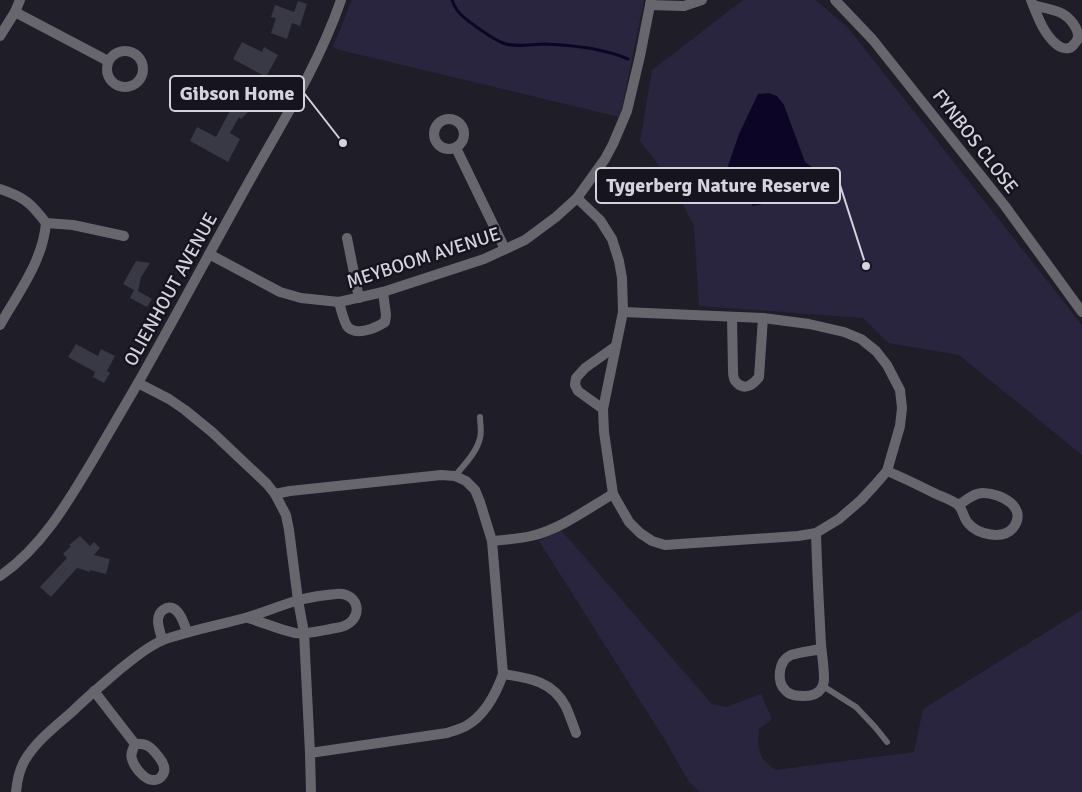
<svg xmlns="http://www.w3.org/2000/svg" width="1082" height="792" font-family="Signika,sans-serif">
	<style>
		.green { fill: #29253f }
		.water { fill: #0d0525 }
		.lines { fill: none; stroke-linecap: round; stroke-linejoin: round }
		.stream { stroke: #0d0525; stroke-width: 3 }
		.building { fill: #393845 }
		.service { stroke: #67666d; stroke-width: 6 }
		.minor { stroke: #67666d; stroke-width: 10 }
		.tertiary { stroke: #67666d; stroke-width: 10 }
		.labels { text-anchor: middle; stroke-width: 5; stroke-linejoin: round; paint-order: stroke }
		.street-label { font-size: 19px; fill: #d4d3db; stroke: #15141f }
		.leader { fill: none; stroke: #d4d3db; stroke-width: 2 }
		.callout-dot { fill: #d4d3db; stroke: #15141f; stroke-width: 2 }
		.callout { fill: #15141f; stroke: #d4d3db; stroke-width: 2 }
		.callout-label { font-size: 20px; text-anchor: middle; font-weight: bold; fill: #d4d3db }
	</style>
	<rect width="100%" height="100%" fill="#1e1d28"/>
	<g class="green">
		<path d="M 352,0 L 644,0 L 623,104 L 619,117 L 340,50 L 333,47 Z"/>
		<path d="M 743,0 L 816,0 L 849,29 L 1082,325 L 1082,455 L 959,355 L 888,343 L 863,318 L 699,306 L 694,226 L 673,184 L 640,141 L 652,70 Z"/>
		<path d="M 561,530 L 712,704 L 726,707 L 761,694 L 772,719 L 759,729 L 758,745 L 762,758 L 775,770 L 914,752 L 923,709 L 1082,610 L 1082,792 L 700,792 L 689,782 L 665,740 L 539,541 Z"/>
	</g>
	<path class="water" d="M 769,93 L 777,96 L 784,105 L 805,162 L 812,167 L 815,176 L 778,197 L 771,197 L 768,203 L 752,206 L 753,196 L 747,191 L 739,194 L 731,188 L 728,166 L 739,134 L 758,94 Z"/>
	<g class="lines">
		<path class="stream" d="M 452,0 C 453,3 455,7 457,10 C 462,18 494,40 503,43 C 516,48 532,44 545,44 C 570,45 605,49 628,59"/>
	</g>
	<g class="building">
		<path d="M 298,1 L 307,4 L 300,26 L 292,23 L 287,39 L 271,33 L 276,18 L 271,17 L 275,5 L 294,12 Z"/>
		<path d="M 242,42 L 262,52 L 264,47 L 278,55 L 266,77 L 233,59 Z"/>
		<path d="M 222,80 L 237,89 L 241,82 L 261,93 L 254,106 L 241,119 L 239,117 L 230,133 L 240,139 L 228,162 L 190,141 L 197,127 L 216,137 L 231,109 L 224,102 L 226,100 L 214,94 Z"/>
		<path d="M 136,261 L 150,263 L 141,277 L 138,291 L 152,299 L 147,307 L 130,298 L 134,290 L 123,284 Z"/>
		<path d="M 76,344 L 98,356 L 101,349 L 115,356 L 107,371 L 110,373 L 104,383 L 93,377 L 95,372 L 68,357 Z"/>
		<path d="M 80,536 L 90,546 L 94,542 L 100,548 L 94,555 L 110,559 L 106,574 L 90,570 L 90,572 L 77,568 L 51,597 L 40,587 L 67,558 L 63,554 L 71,546 L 69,545 Z"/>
	</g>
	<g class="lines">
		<g class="service">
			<path d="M 455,476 C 464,465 477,452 480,438 C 482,431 480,424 480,417"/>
			<path d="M 823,686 L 856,707 L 875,727 L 887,742"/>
		</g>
		<g class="minor">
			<path d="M 835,0 L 873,40 L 1005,206 L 1082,312"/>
			<path d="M 1031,0 C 1037,15 1043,33 1056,44 C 1062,49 1070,51 1075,43 C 1077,41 1078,39 1078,36 C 1078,28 1070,18 1063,14 C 1055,9 1043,8 1033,5"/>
			<path d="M 650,5 L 684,6 L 702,0"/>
			<path d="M 15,12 L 108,61"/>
			<path d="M 0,36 L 15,12 L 20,0"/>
			<circle cx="125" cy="69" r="18"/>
			<circle cx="449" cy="134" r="15"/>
			<path d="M 456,148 L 505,249"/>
			<path d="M 0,189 C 24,197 31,203 46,223 C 43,261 18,293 0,325"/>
			<path d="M 577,198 L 600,220 L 612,239 L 619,261 L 622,278 L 623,312 L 603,409 L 604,432 L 613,494 L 629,522 L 640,533 L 652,541 L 665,545 L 798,536 L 816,533 L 839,519 L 861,500 L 874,486 L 887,471 L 900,426 L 902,408 L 900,390 L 887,365 L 876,351 L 861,339 L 844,332 L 809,324 L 763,318 L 623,312"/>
			<path d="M 46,223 L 73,225 L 124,236"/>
			<path d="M 347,238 L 359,298"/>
			<path d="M 209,254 L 280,292 L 301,298 L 339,302 L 383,292 L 484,259 L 525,240 L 556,217 L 577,198 L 605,159 L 613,144 L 627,111 L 640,56 L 651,0"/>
			<path d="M 339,302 C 341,309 343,319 347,326 C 355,337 376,328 385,322 L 386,315 L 383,292"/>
			<path d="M 732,317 L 733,371 C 733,374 733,380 737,383 C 745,391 754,384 759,377 L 763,318"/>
			<path d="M 138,383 C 176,316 212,248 250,180 C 283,121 319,64 341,0"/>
			<path d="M 603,409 L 578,391 L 575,385 L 576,378 L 585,368 L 616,346"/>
			<path d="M 887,471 C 904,478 920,486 936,494 C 943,497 951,500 957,504 C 963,508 963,518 968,523 C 978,535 1003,540 1013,528 C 1029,507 1000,493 983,493 C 974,493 966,500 959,505"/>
			<path d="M 275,494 L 290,491 L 441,475 L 455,476 L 466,481 L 475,490 L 480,502 L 492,541 L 503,674 C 496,694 485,715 466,726 C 460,729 453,731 447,733 L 310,753"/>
			<path d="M 816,533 C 817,570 819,607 821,644 C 822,656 824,667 824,679 C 824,682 823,686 821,689 C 817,695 811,696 804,696 C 798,696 791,696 786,691 C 776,682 778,661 791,655 C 800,652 812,651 821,649"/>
			<path d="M 492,541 C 505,540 518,539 531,536 C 559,530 589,508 613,494"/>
			<path d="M 162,640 C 161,634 158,627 158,621 C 158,617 159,613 163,610 C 177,600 184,623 187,632"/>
			<path d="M 503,674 C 529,678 553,681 566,707 C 570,716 573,725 576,733"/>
			<path d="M 94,691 L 135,744"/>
			<path d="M 135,744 C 147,743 151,747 158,756 C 163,762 168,770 161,777 C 159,779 156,780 154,780 C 145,781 134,767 132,759 C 130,754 133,749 135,744 Z"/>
			<path d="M 16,792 C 17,781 19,770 25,760 C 37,740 56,726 73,711 C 87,697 103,684 118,671 C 132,660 145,648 161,641 C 167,638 173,637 179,635 C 201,628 223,624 245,618 C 263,613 281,605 299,600 C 311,597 324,595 336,594 C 361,591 366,624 336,628 C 323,630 307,635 295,633 C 280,630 262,622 248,618"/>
		</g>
		<path class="tertiary" d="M 0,576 C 42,547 68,502 93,460 C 108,434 123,409 138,383 L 169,399 L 185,410 L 212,432 L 267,484 L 275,494 L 286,515 L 289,530 L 298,600 L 304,633 L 310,753 L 311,792"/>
	</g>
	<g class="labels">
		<g class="street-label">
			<text transform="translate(976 141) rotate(52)" y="7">FYNBOS CLOSE</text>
			<text transform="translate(423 257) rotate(-18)" y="7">MEYBOOM AVENUE</text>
			<text transform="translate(170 289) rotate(-61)" y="7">OLIENHOUT AVENUE</text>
		</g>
	</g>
	<path class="leader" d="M343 143L304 93M866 266L840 185"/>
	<g class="callout-dot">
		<circle cx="343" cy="143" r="5"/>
		<circle cx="866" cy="266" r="5"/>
	</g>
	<g class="callout">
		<rect x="170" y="76" width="134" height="35" rx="5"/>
		<rect x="596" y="168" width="244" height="35" rx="5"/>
	</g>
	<g class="callout-label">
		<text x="237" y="100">Gibson Home</text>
		<text x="718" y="192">Tygerberg Nature Reserve</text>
	</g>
</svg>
